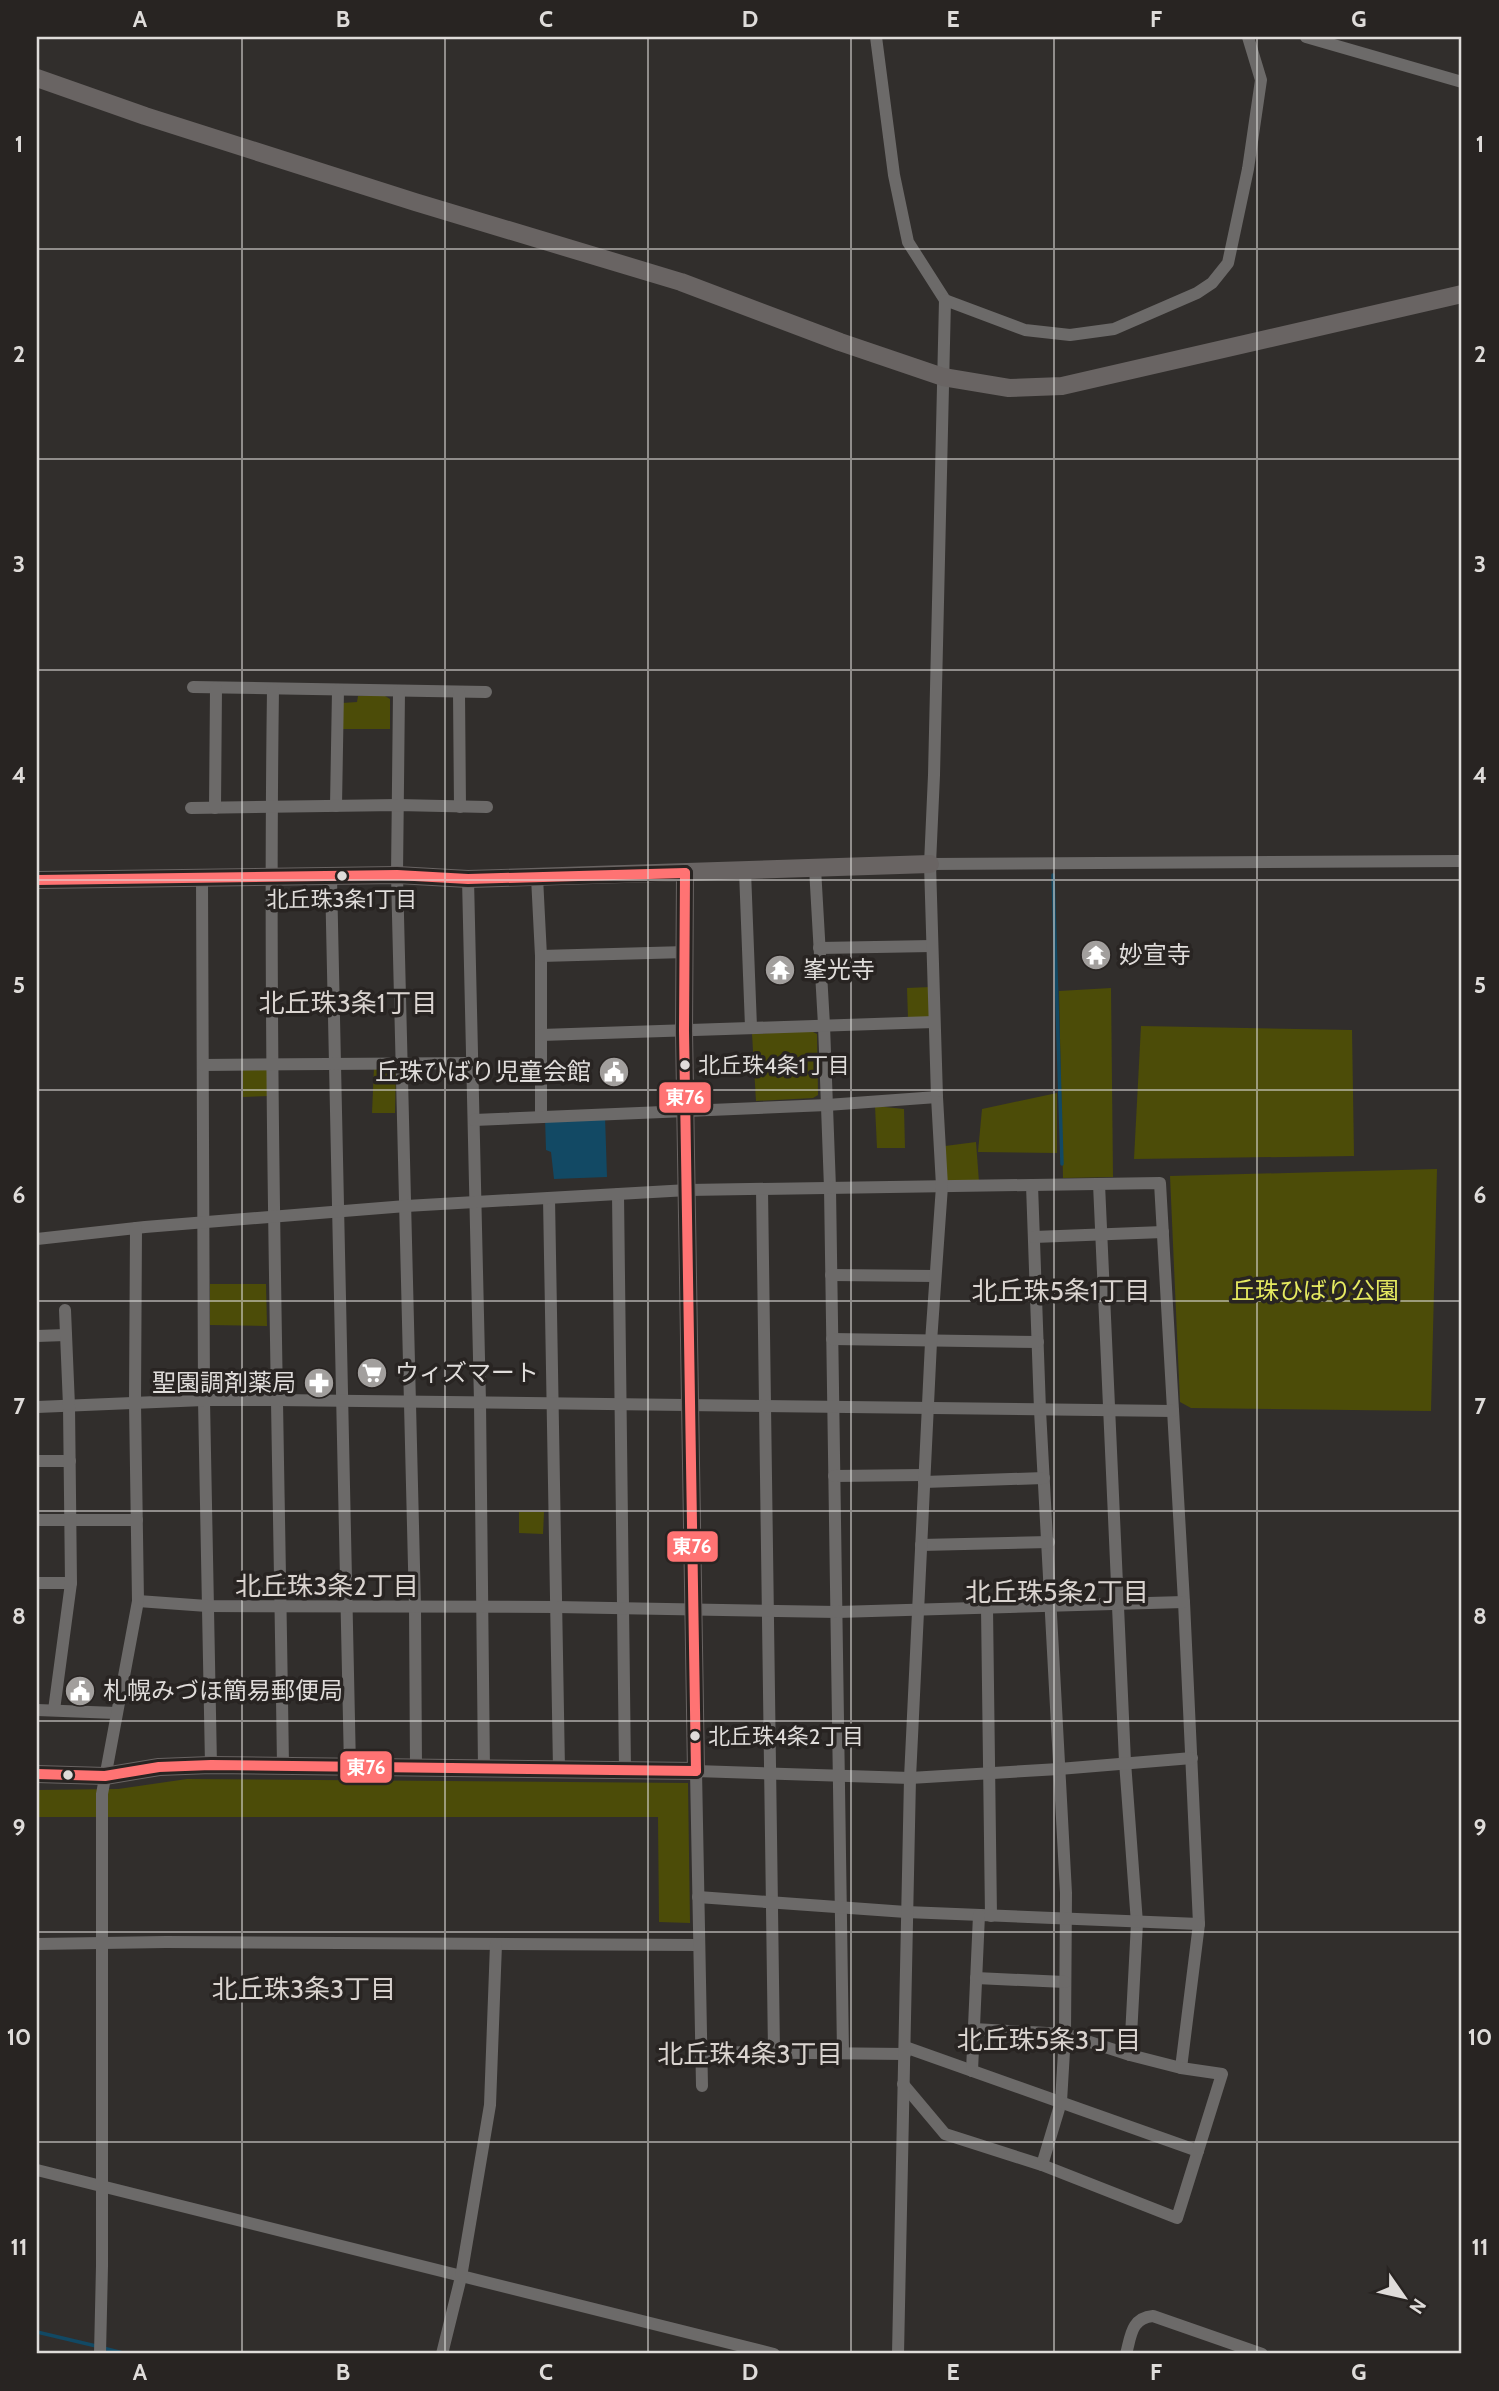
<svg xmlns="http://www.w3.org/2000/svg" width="1499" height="2391" font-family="Cabin,'Noto Sans JP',sans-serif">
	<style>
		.green { fill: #4c4c08 }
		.water { fill: #124964 }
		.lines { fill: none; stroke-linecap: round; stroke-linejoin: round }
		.stream { stroke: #124964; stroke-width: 3.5 }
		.street { stroke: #6c6a69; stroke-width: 12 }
		.secondary { stroke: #696463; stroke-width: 18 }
		.bus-1-casing { stroke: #282422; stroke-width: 16 }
		.bus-1 { stroke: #ff7373; stroke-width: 10 }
		.grid { fill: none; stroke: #dfdcda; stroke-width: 2; stroke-opacity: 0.55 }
		.bus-dot { fill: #dfdcda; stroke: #282422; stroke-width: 2.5 }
		.labels { text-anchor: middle; stroke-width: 7; stroke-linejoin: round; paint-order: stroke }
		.bus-label { font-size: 22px; fill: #dfdcda; stroke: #282422; text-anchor: start }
		.poi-label { font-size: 24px; fill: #dfdcda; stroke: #282422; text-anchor: start }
		.park-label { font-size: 24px; fill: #e5e960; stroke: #282422 }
		.neighbourhood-label { font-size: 26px; fill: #dad4d0; stroke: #282422 }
		.line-badge { stroke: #282422; stroke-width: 2.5 }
		.badge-label { font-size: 19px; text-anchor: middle; font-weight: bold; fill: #fff }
		.neatline { fill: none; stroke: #dfdcda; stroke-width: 2.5 }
		.grid-label { font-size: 23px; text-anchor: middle; font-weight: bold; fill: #dfdcda }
	</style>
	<rect width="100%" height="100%" fill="#312e2c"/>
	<g class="green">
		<path d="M 358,696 L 385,696 L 390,699 L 390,729 L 342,729 L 342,703 L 357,702 Z"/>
		<path d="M 931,987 L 932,1019 L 908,1018 L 907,988 Z"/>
		<path d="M 1111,988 L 1113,1177 L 1063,1178 L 1059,991 Z"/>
		<path d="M 1141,1026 L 1352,1030 L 1354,1156 L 1134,1159 Z"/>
		<path d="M 811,1031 L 817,1034 L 818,1095 L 813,1098 L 756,1101 L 752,1034 Z"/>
		<path d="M 270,1067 L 270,1096 L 243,1097 L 243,1068 Z"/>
		<path d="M 374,1067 L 396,1068 L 395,1113 L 372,1113 Z"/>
		<path d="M 1057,1093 L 1057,1153 L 978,1152 L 982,1109 Z"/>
		<path d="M 875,1106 L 904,1109 L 905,1148 L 877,1148 Z"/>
		<path d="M 976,1142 L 979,1182 L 947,1181 L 945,1146 Z"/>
		<path d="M 1437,1169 L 1431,1411 L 1191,1408 L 1180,1402 L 1170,1176 Z"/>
		<path d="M 210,1284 L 266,1284 L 267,1326 L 210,1325 Z"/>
		<path d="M 519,1512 L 544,1512 L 543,1534 L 519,1533 Z"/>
		<path d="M 187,1779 L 688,1783 L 690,1923 L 659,1922 L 658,1817 L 37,1817 L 37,1790 L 118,1789 Z"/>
	</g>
	<path class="water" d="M 605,1116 L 607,1177 L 554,1179 L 551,1152 L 546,1150 L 545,1117 Z"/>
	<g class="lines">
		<g class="stream">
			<path d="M 1053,875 L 1062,1164"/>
			<path d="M 37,2332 L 96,2346"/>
			<path d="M 103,2348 L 127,2354"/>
		</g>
		<g class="street">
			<path d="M 876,37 L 894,175 L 908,242 L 945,300"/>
			<path d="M 1306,37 L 1462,82"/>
			<path d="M 193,687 L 486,692"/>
			<path d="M 273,689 C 268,1048 278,1407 283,1766"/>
			<path d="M 399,692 L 397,875 L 415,1607 L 416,1768"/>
			<path d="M 459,693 L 460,807"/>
			<path d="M 336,806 L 338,690"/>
			<path d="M 191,808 L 398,805 L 487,807"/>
			<path d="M 215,808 L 216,688"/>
			<path d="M 930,864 L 1462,861"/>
			<path d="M 815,868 L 824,1025 L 830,1188 L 843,2053"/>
			<path d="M 745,871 L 751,1027"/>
			<path d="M 331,877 L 350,1767"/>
			<path d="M 537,877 L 541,956 L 541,1116"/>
			<path d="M 202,879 L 204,1400 L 211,1765"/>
			<path d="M 468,879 L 480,1402 L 484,1769"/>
			<path d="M 819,948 L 932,946"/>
			<path d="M 541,956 L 686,952"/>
			<path d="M 541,1035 L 934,1022"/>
			<path d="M 203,1065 L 473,1063"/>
			<path d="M 474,1120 L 827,1105 L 937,1097"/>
			<path d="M 1099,1184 L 1125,1762 L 1137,1923 L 1130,2055"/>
			<path d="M 1032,1185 L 1040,1410 L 1066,1893 L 1065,2034 L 1061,2102 L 1042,2165"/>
			<path d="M 762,1189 L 774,2052"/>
			<path d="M 618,1194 L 625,1770"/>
			<path d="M 549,1198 L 559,1769"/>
			<path d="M 1034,1237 L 1163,1232"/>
			<path d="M 37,1239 L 145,1227 L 406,1206 L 688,1190 L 1160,1183 L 1184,1602 L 1199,1924 L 1181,2068"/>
			<path d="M 831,1275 L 935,1276"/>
			<path d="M 37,1336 L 66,1335"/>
			<path d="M 832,1339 L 1038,1342"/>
			<path d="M 37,1407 L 204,1400 L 276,1400 L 1173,1411"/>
			<path d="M 37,1461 L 70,1461"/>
			<path d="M 834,1476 L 924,1475"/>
			<path d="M 924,1482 L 1044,1478"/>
			<path d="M 37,1520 L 137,1520"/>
			<path d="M 921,1545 L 1049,1542"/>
			<path d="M 37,1583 L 71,1583"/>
			<path d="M 138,1601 L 207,1606 L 556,1607 L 837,1612 L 1184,1602"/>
			<path d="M 987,1608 L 991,1916"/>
			<path d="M 37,1710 L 116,1713"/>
			<path d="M 54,1710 L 71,1583 L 69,1406 L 65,1310"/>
			<path d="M 698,1897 L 906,1912 L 1199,1924"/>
			<path d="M 37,1944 L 166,1942 L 699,1945"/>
			<path d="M 976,1978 L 1065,1982"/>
			<path d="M 905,2047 L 1198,2151"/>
			<path d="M 701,2052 L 905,2054"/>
			<path d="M 972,2071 L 979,1915"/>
			<path d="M 903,2084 L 945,2134 L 1042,2165 L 1177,2218 L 1222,2074 L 1181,2068 L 1130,2055 L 1065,2034 L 974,2029"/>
			<path d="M 702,2086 L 696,1771 L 910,1778 L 1059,1769 L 1192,1758"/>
			<path d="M 37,2170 L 774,2354"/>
			<path d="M 100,2354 L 102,2266 L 102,1794 L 138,1601 L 135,1403 L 136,1228"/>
			<path d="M 442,2354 L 461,2277 L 490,2105 L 496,1944"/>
			<path d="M 898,2354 L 910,1778 L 931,1342 L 942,1186 L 937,1097 L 930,864 L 934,775 L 945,300 L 1025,330 L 1070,335 L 1114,329 L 1197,293 L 1212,283 L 1228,263 L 1248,169 L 1261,80 L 1248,37"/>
			<path d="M 1126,2354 C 1131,2336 1131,2318 1153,2316 L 1262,2354"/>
		</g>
		<g class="secondary">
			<path d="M 37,78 L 145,116 L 415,202 L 681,282 L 840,342 L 943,377 L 1009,388 L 1062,386 L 1462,294"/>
			<path d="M 37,880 L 397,875 L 468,879 L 930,864"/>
			<path d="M 37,1774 L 105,1776 L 159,1767 L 211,1765 L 696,1771 L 684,1031 L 685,873"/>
		</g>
		<g class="bus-1-casing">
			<g id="bus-1">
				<path d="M 685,873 L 684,1031 L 696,1771"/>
				<path d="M 37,880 L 397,875 L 468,879 L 685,873"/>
				<path d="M 37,1774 L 105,1776 L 159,1767 L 211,1765 L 696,1771"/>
			</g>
		</g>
		<use href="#bus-1" class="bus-1"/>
	</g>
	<path class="grid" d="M 242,37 L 242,2354M 445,37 L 445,2354M 648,37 L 648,2354M 851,37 L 851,2354M 1054,37 L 1054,2354M 1257,37 L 1257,2354M 37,249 L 1462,249M 37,459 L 1462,459M 37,670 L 1462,670M 37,880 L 1462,880M 37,1090 L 1462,1090M 37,1301 L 1462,1301M 37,1511 L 1462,1511M 37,1721 L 1462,1721M 37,1932 L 1462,1932M 37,2142 L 1462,2142"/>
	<defs>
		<g id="temple-disc" transform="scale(1.575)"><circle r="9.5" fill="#a29f9d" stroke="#282422"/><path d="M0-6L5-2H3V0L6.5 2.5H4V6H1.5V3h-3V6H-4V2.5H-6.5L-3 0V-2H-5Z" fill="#fff"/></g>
		<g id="civic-disc" transform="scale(1.575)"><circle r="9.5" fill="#a29f9d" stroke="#282422"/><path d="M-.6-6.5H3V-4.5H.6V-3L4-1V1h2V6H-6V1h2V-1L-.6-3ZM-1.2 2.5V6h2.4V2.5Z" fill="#fff"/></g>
		<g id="supermarket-disc" transform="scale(1.575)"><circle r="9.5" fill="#a29f9d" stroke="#282422"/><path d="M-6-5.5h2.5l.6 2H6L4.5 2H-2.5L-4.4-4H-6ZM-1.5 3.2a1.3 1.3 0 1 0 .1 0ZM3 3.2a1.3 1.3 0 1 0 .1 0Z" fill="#fff"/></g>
		<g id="pharmacy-disc" transform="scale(1.575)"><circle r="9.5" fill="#a29f9d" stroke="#282422"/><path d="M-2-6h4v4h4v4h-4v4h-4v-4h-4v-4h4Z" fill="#fff"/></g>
	</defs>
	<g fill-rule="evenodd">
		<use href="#temple-disc" x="1096" y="955"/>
		<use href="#temple-disc" x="780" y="970"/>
		<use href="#civic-disc" x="614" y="1072"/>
		<use href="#supermarket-disc" x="372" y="1373"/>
		<use href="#pharmacy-disc" x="319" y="1383"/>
		<use href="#civic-disc" x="80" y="1691"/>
	</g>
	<g class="bus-dot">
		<circle cx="342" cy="876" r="6"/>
		<circle cx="685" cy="1065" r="6"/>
		<circle cx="695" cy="1736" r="6"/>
		<circle cx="68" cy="1775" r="6"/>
	</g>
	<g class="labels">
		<g class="bus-label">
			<text x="342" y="907" text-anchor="middle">北丘珠3条1丁目</text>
			<text x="698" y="1073">北丘珠4条1丁目</text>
			<text x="708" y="1744">北丘珠4条2丁目</text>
		</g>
		<g class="poi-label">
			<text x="1119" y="963">妙宣寺</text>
			<text x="803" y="978">峯光寺</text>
			<text x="591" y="1080" text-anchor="end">丘珠ひばり児童会館</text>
			<text x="395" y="1381">ウィズマート</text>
			<text x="296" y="1391" text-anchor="end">聖園調剤薬局</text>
			<text x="103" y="1699">札幌みづほ簡易郵便局</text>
		</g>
		<g class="park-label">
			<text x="1315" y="1299">丘珠ひばり公園</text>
		</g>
		<g class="neighbourhood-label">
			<text x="348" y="1012">北丘珠3条1丁目</text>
			<text x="1061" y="1300">北丘珠5条1丁目</text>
			<text x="327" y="1595">北丘珠3条2丁目</text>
			<text x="1057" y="1601">北丘珠5条2丁目</text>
			<text x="304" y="1998">北丘珠3条3丁目</text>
			<text x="1049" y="2049">北丘珠5条3丁目</text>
			<text x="750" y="2063">北丘珠4条3丁目</text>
		</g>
	</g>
	<g class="line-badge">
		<rect x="658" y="1081" width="54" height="33" rx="7" fill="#ff7373"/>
		<rect x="666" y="1530" width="53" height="33" rx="7" fill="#ff7373"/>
		<rect x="339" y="1750" width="54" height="34" rx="7" fill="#ff7373"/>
	</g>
	<g class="badge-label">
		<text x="685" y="1104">東76</text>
		<text x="692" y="1553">東76</text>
		<text x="366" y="1774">東76</text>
	</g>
	<rect width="1499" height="2391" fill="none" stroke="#282422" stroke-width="77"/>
	<g transform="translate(1404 2297) rotate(124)" stroke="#282422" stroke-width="5" paint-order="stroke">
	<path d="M0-5L12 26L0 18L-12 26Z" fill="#dfdcda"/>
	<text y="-10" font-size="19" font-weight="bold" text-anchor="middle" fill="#dfdcda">N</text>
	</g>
	<rect x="38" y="38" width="1422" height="2314" class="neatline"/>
	<g class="grid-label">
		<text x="140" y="27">A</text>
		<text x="343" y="27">B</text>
		<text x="546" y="27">C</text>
		<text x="750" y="27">D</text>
		<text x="953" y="27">E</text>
		<text x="1156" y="27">F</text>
		<text x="1359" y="27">G</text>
		<text x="19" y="152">1</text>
		<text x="1480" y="152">1</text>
		<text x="19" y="362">2</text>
		<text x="1480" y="362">2</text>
		<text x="19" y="572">3</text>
		<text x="1480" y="572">3</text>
		<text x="19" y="783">4</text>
		<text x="1480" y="783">4</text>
		<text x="19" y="993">5</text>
		<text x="1480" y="993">5</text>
		<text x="19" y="1203">6</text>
		<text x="1480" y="1203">6</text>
		<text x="19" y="1414">7</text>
		<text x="1480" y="1414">7</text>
		<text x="19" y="1624">8</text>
		<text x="1480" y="1624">8</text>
		<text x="19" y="1835">9</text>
		<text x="1480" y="1835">9</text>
		<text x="19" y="2045">10</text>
		<text x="1480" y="2045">10</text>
		<text x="19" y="2255">11</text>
		<text x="1480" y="2255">11</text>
		<text x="140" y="2380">A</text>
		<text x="343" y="2380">B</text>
		<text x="546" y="2380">C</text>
		<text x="750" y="2380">D</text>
		<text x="953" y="2380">E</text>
		<text x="1156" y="2380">F</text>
		<text x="1359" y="2380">G</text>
	</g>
</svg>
